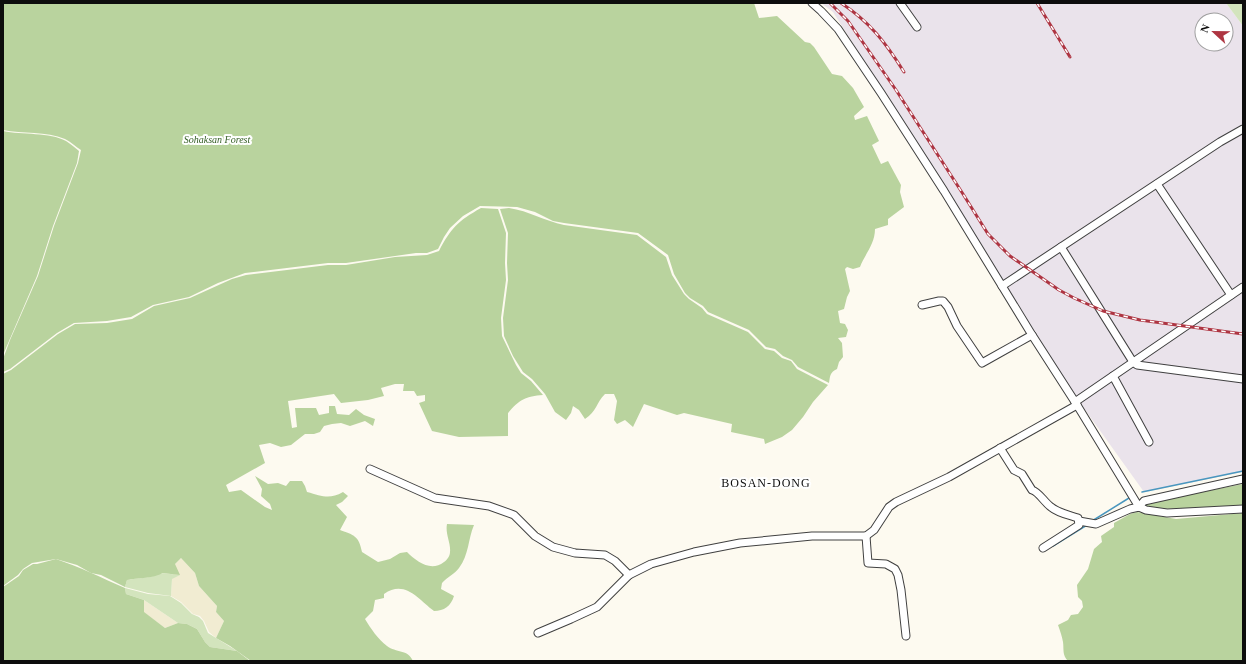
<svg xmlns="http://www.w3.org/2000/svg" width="1246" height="664" font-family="Georgia,serif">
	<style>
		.industrial { fill: #eae3eb; fill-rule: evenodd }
		.farmland { fill: #f1ecd2 }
		.green { fill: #d3e4bd }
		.forest { fill: #b9d39e }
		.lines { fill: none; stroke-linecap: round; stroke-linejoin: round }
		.stream { stroke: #4996be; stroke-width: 1.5 }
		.minor-casing { stroke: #404040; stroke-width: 9 }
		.minor { stroke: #fff; stroke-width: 7 }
		.rail-casing { stroke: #ae3542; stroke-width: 3 }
		.rail { stroke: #fff; stroke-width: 1.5; stroke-dasharray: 4.5; stroke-linecap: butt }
		.labels { text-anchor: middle; stroke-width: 4; stroke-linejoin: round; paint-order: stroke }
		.park-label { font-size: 10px; font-style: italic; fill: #345e25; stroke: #fff }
		.quarter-label { font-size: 12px; letter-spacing: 1px; fill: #0d0d0d; stroke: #fff }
	</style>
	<rect width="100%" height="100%" fill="#fdfaf0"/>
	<path class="industrial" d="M 821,3 L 1226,3 L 1243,26 L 1243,472 L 1144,492 L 1073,393 L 833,12 ZM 1202,20 L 1226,20 L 1226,44 L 1202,44 Z"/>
	<g class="farmland">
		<path d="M 181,558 L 195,573 L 199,586 L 217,606 L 216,612 L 224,621 L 216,638 L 209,632 L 204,621 L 200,616 L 193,614 L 181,602 L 171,596 L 172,579 L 175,564 Z"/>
		<path d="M 144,600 L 178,623 L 165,628 L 143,612 Z"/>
	</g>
	<g class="green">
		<path d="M 1226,3 L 1243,3 L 1243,26 Z"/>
		<path d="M 161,573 L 180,575 L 172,579 L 171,596 L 148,593 L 125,587 L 127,580 C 139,578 151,578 161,573 Z"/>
		<path d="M 125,588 L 148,594 L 170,596 L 181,603 L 192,614 L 199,617 L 203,621 L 208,633 L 237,651 L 210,647 L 205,642 L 197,629 L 187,624 L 178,623 L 144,600 L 126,594 Z"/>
	</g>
	<g class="forest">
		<path d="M 3,3 L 754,3 L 759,18 L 777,16 L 805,42 L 810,43 L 814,47 L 832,74 L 842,76 L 853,88 L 864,107 L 854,116 L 855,120 L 867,116 L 879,141 L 872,145 L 881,164 L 888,161 L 901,185 L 900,192 L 904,207 L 888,219 L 888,225 L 875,229 C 875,244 865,254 860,267 L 853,269 L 847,267 L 845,269 L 850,291 L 847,297 L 844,309 L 838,311 L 840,323 L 845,324 L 848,330 L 846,337 L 838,338 L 842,343 L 843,357 L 839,362 L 837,369 C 830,372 830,376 829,383 L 798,367 L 792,360 L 783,356 L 775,349 L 766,347 L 749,330 L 708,312 L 703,306 L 690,298 L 685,293 L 674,274 L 668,255 L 638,233 L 564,223 L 553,221 L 535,212 L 517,207 L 480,206 L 463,216 L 450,228 L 444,237 L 438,249 L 427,253 L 416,253 L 346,263 L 328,263 L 245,273 L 218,283 L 189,297 L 153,305 L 131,317 L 107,321 L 74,323 L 57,333 L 10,369 L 3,372 L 3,359 L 10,340 L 38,276 L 54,226 L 78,163 L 81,150 C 76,147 71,142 65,139 C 46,131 23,134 3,130 Z"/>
		<path d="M 3,131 C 22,135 50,132 66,141 C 71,144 75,148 79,151 L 77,163 L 53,226 L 37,276 L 3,355 Z"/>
		<path d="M 481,208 L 498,209 L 506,233 L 505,263 L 506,280 L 501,318 L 502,336 L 516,365 L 521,373 L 531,381 L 543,395 C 526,396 519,400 508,413 L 508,436 L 459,437 L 432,431 L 419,403 L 425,401 L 425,395 L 417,396 L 414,391 L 403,391 L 404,384 L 395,384 L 381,388 L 384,396 L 368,400 L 341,403 L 334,394 L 288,401 L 292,428 L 297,427 L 295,408 L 316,408 L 319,415 L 329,413 L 329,406 L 335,406 L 337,414 L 349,415 L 356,409 L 364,415 L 375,419 L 373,426 L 365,421 L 350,426 L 341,423 L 332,424 L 324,426 L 320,432 L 314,434 L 305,434 L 291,445 L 281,447 L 270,443 L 259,445 L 265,463 L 226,485 L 229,492 L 241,490 L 265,507 L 272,510 L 270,504 L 261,496 L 262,489 L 255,476 L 268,484 L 278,483 L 286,486 L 290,481 L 302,481 L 305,486 L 307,492 C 322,496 329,500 343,492 L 348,496 L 342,502 L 336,505 L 347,517 L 340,530 C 354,535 359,536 362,552 L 378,562 L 390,559 L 400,553 L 407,552 C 417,562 431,572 444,562 C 447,560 450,556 450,552 C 451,543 445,534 447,524 L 474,525 C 468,539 469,555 459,568 C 455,574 447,577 442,583 L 441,589 L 454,596 C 451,606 444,611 434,611 C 419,600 405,579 384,594 L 384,598 L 375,600 L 373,611 L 365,619 C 371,629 378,639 387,646 C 396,653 408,649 413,661 L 251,661 L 230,646 L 216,638 L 224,621 L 216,612 L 217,606 L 199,586 L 195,573 L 181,558 L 175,564 L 180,575 L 162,573 C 156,578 137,578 127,580 L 125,587 L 101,575 L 91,573 L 77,565 L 56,559 L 32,563 L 23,569 L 18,575 L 3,586 L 3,374 L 11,370 L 58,334 L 75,324 L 107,323 L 132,319 L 154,306 L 190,298 L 232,279 L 246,275 L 328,265 L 346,265 L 395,257 L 427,255 L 439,251 C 451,228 458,221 481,208 Z"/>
		<path d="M 509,208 C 529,211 545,221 564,225 L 637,235 L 666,257 L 672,275 L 684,294 L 689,299 L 702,308 L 707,314 L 748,332 L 765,349 L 774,351 L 782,358 L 791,361 L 797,369 L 828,385 L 813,402 L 803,417 L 792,430 L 782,437 L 765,444 L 764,439 L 731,432 L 732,424 L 684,413 L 677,415 L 644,404 L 633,427 L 625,420 L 617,424 L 614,420 L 617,401 L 614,394 L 605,394 C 596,403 597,411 585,419 L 579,410 L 573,406 L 571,413 L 566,420 L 555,412 L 545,394 L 532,379 L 523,372 L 513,356 L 504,336 L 503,318 L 508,280 L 507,263 L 508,233 L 500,209 Z"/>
		<path d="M 1243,484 L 1243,506 L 1163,509 L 1146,506 L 1145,504 L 1152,502 Z"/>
		<path d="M 1137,512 L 1176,519 L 1243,513 L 1243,661 L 1068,661 C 1062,655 1064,649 1063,642 C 1062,636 1060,631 1058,625 L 1068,620 L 1071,615 L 1078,614 L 1083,607 L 1082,601 L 1078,597 L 1077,585 L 1088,569 L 1094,549 L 1102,542 L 1101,536 L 1114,527 L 1114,523 L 1130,514 Z"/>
		<path d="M 56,559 C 80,567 102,578 125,588 L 126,594 L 144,600 L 144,612 L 165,628 L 178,623 L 187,624 L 197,629 L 205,642 L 210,647 L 237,651 L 250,661 L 3,661 L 3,587 L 19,576 L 23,570 L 33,564 L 37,564 Z"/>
	</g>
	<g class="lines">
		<g class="stream">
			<path d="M 1142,492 L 1243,471"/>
			<path d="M 1092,521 L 1129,498"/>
			<path d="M 1053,546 L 1087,525"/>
		</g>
		<g class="minor-casing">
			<g id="minor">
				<path d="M 812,3 L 821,11 L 838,29 L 881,93 L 944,191 L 1032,335 L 1077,405 L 1139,507"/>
				<path d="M 900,3 L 917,27"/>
				<path d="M 1157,184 L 1231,295"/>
				<path d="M 1061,247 L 1133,362 L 1137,365 L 1243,379"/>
				<path d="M 1002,286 L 1220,142 L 1243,129"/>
				<path d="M 922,305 L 939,301 L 943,301 L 948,307 L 957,326 L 982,363 L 1032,335"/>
				<path d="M 1113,376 L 1149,442"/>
				<path d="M 1075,402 L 1243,287"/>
				<path d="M 1000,448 L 1014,470 L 1022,474 L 1032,490 C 1039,492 1044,502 1051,507 C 1058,513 1069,515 1078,518 L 1079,525 L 1043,548"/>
				<path d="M 370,469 L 435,498 L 489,506 L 514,515 L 535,536 L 553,547 L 575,553 L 605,555 L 615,561 L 629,575"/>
				<path d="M 1139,507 L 1144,501 L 1243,479"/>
				<path d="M 1079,521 L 1096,524 L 1130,509 L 1139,507 L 1146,510 L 1167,513 L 1243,509"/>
				<path d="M 866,536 L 868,563 L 886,564 L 895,569 L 898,575 L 901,590 L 906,636"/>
				<path d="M 538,633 L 571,619 L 597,607 L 629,575 L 651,564 L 694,552 L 740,543 L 812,536 L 866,536 L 874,530 L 889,507 L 896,502 L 949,477 L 1077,405"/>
			</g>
		</g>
		<use href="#minor" class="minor"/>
		<g class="rail-casing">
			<g id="rail">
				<path d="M 830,3 L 848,21 L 896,90 L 963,194 L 988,234 L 1010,256 L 1059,290 L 1074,298 L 1103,311 L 1140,320 L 1243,334"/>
				<path d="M 841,3 C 870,22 886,43 904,72"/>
				<path d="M 1037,3 L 1070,57"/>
			</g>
		</g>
		<use href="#rail" class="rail"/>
	</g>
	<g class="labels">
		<g class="park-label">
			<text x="217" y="143">Sohaksan Forest</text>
		</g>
		<g class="quarter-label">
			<text x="766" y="487">BOSAN-DONG</text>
		</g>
	</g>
	<rect width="1246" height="664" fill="none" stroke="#0d0d0d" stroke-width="8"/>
	<g transform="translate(1214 32) rotate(292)"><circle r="19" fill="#ffffff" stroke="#9e9e9e"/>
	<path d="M0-3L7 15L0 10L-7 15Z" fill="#ae3542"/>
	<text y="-6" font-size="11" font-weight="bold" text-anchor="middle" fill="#0d0d0d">N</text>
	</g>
</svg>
